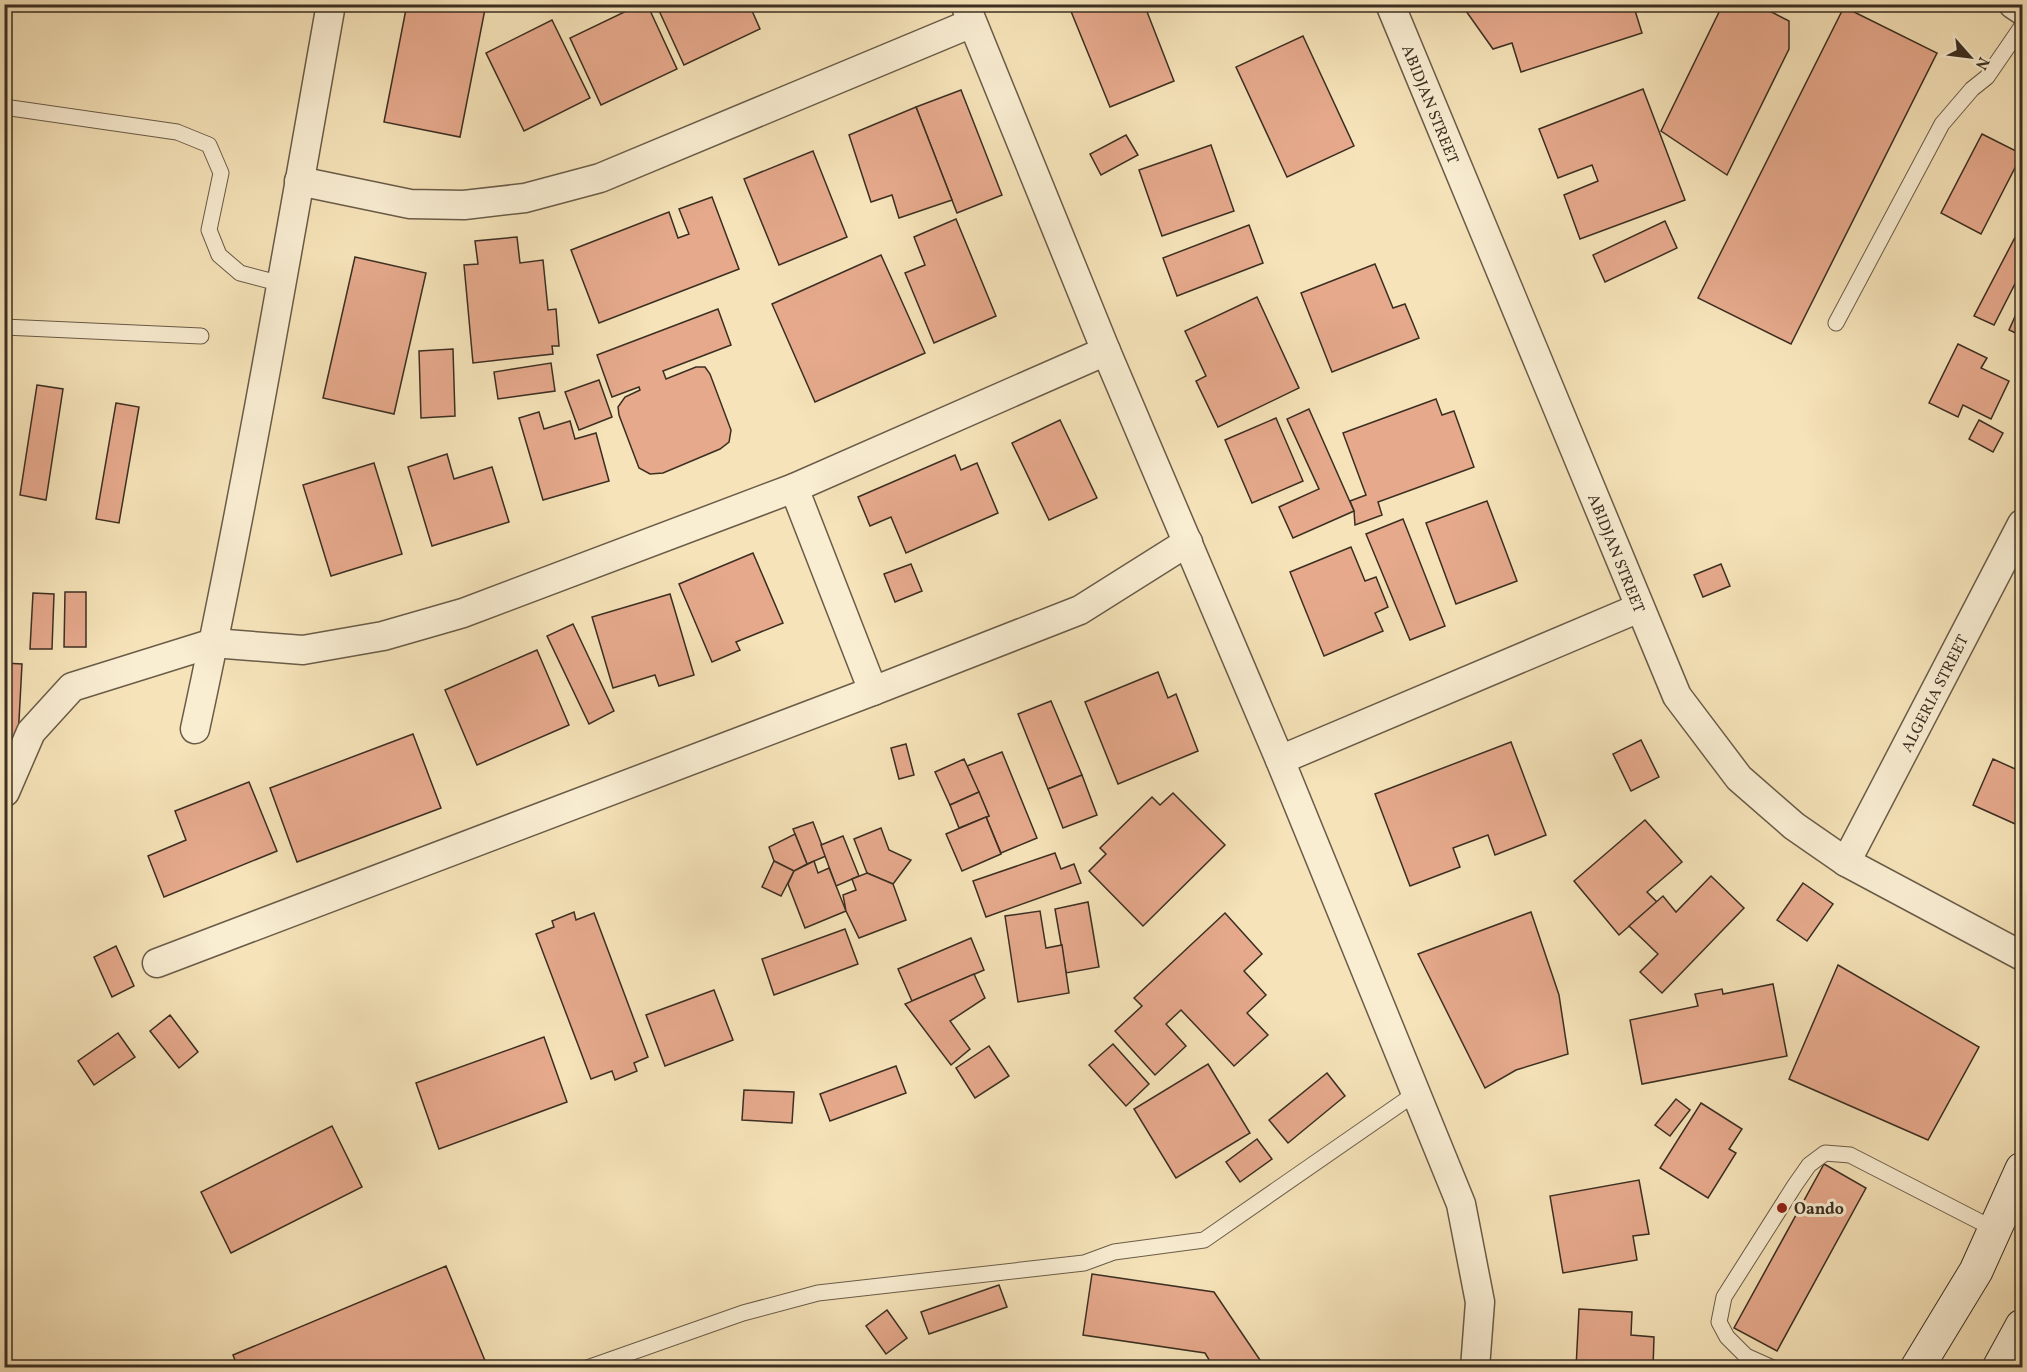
<svg xmlns="http://www.w3.org/2000/svg" width="2027" height="1372" font-family="Vollkorn,serif">
	<style>
		.building { fill: #e6a98c; stroke: #3b2f22; stroke-width: 1.5 }
		.lines { fill: none; stroke-linecap: round; stroke-linejoin: round }
		.service-casing { stroke: #6a5c48; stroke-width: 17 }
		.minor-casing { stroke: #6a5c48; stroke-width: 31 }
		.secondary-casing { stroke: #3b2f22; stroke-width: 35 }
		.service { stroke: #f9edd2; stroke-width: 15 }
		.minor { stroke: #f9edd2; stroke-width: 28 }
		.secondary { stroke: #f9edd2; stroke-width: 33 }
		.poi-dot { fill: #8f2418; stroke: #f9edd2; stroke-width: 2 }
		.labels { text-anchor: middle; stroke-width: 6; stroke-linejoin: round; paint-order: stroke }
		.street-label { font-size: 16px; fill: #3b2f22; stroke: #f9edd2 }
		.poi-label { font-size: 16px; font-weight: bold; fill: #3b2f22; stroke: #f9edd2; text-anchor: start }
	</style>
	<rect width="100%" height="100%" fill="#f6e3b9"/>
	<filter id="stains"><feTurbulence type="fractalNoise" baseFrequency=".00333" numOctaves="4"/><feColorMatrix values="0 0 0 0 .2 0 0 0 0 .09 0 0 0 0 .02 0 0 0 .5 -.17"/></filter>
	<radialGradient id="worn" r=".72"><stop offset=".6" stop-color="#630" stop-opacity="0"/><stop offset="1" stop-color="#630" stop-opacity=".3"/></radialGradient>
	<g class="building">
		<path d="M 407,4 L 486,4 L 460,137 L 384,122 Z"/>
		<path d="M 641,4 L 647,4 L 677,69 L 601,105 L 570,38 Z"/>
		<path d="M 656,4 L 749,4 L 760,29 L 684,65 Z"/>
		<path d="M 1068,4 L 1144,4 L 1174,81 L 1110,107 Z"/>
		<path d="M 1461,4 L 1633,4 L 1642,33 L 1521,72 L 1512,43 L 1493,49 Z"/>
		<path d="M 1723,4 L 1756,4 L 1789,21 L 1789,49 L 1727,175 L 1661,131 Z"/>
		<path d="M 1844,7 L 1937,53 L 1791,344 L 1698,298 Z"/>
		<path d="M 552,20 L 590,98 L 524,131 L 486,53 Z"/>
		<path d="M 1303,36 L 1354,146 L 1287,177 L 1236,67 Z"/>
		<path d="M 1643,89 L 1685,200 L 1580,239 L 1564,195 L 1598,181 L 1592,165 L 1558,178 L 1539,129 Z"/>
		<path d="M 961,90 L 1002,195 L 957,213 L 916,107 Z"/>
		<path d="M 916,107 L 952,200 L 899,218 L 892,195 L 871,202 L 849,135 Z"/>
		<path d="M 1982,134 L 2022,154 L 1981,234 L 1941,213 Z"/>
		<path d="M 1126,135 L 1138,155 L 1101,175 L 1090,154 Z"/>
		<path d="M 1211,145 L 1234,211 L 1162,236 L 1139,170 Z"/>
		<path d="M 813,151 L 847,237 L 779,265 L 744,179 Z"/>
		<path d="M 712,197 L 739,269 L 599,323 L 571,250 L 669,212 L 678,238 L 689,234 L 679,209 Z"/>
		<path d="M 956,219 L 996,316 L 934,343 L 905,273 L 925,265 L 914,237 Z"/>
		<path d="M 1665,221 L 1677,248 L 1605,282 L 1593,255 Z"/>
		<path d="M 2022,224 L 2022,270 L 1994,325 L 1974,316 Z"/>
		<path d="M 1249,225 L 1263,263 L 1177,296 L 1163,258 Z"/>
		<path d="M 517,237 L 520,263 L 543,260 L 548,310 L 556,309 L 559,346 L 552,346 L 553,354 L 473,363 L 464,265 L 478,264 L 475,241 Z"/>
		<path d="M 881,255 L 925,353 L 815,402 L 772,304 Z"/>
		<path d="M 355,257 L 426,273 L 394,414 L 323,398 Z"/>
		<path d="M 1375,264 L 1393,308 L 1405,304 L 1419,338 L 1332,372 L 1301,293 Z"/>
		<path d="M 1257,297 L 1299,388 L 1218,427 L 1196,381 L 1206,376 L 1185,331 Z"/>
		<path d="M 2022,301 L 2022,336 L 2009,330 Z"/>
		<path d="M 718,309 L 731,345 L 663,371 L 666,379 L 696,367 L 705,367 L 710,374 L 731,430 L 729,442 L 720,449 L 663,473 L 650,474 L 639,468 L 619,415 L 618,407 L 625,397 L 640,390 L 639,387 L 612,397 L 597,355 Z"/>
		<path d="M 1958,344 L 1987,358 L 1981,368 L 2009,381 L 1991,419 L 1963,405 L 1958,417 L 1929,403 Z"/>
		<path d="M 453,349 L 455,416 L 421,418 L 419,351 Z"/>
		<path d="M 551,363 L 555,391 L 498,399 L 494,372 Z"/>
		<path d="M 599,380 L 612,417 L 579,430 L 565,392 Z"/>
		<path d="M 37,385 L 63,389 L 46,500 L 20,495 Z"/>
		<path d="M 1436,399 L 1442,415 L 1454,411 L 1474,467 L 1378,502 L 1382,515 L 1355,525 L 1354,511 L 1350,501 L 1366,495 L 1343,433 Z"/>
		<path d="M 116,403 L 139,407 L 119,523 L 96,519 Z"/>
		<path d="M 1309,409 L 1354,511 L 1293,538 L 1279,507 L 1319,489 L 1287,419 Z"/>
		<path d="M 539,412 L 544,429 L 570,421 L 575,439 L 596,433 L 609,481 L 543,500 L 519,418 Z"/>
		<path d="M 1276,418 L 1303,481 L 1252,503 L 1225,440 Z"/>
		<path d="M 1060,420 L 1097,498 L 1049,520 L 1012,443 Z"/>
		<path d="M 1979,420 L 2003,433 L 1993,452 L 1969,439 Z"/>
		<path d="M 447,454 L 454,479 L 492,467 L 509,522 L 432,546 L 408,467 Z"/>
		<path d="M 955,455 L 961,470 L 977,463 L 998,513 L 906,553 L 891,517 L 870,526 L 858,497 Z"/>
		<path d="M 374,463 L 402,554 L 331,576 L 303,485 Z"/>
		<path d="M 1487,501 L 1517,581 L 1456,604 L 1426,523 Z"/>
		<path d="M 1403,519 L 1445,626 L 1410,640 L 1366,534 Z"/>
		<path d="M 1351,547 L 1365,581 L 1376,577 L 1388,607 L 1375,613 L 1383,631 L 1324,656 L 1290,572 Z"/>
		<path d="M 753,553 L 783,623 L 736,642 L 740,650 L 712,662 L 679,584 Z"/>
		<path d="M 911,564 L 922,591 L 895,602 L 884,574 Z"/>
		<path d="M 1721,564 L 1730,586 L 1703,597 L 1694,575 Z"/>
		<path d="M 65,592 L 86,592 L 86,647 L 64,647 Z"/>
		<path d="M 33,593 L 54,594 L 52,649 L 30,649 Z"/>
		<path d="M 670,594 L 694,675 L 659,686 L 655,675 L 613,688 L 592,617 Z"/>
		<path d="M 573,624 L 614,711 L 589,724 L 547,636 Z"/>
		<path d="M 537,650 L 569,725 L 477,765 L 445,690 Z"/>
		<path d="M 4,663 L 22,664 L 17,758 L 4,757 Z"/>
		<path d="M 1158,672 L 1168,698 L 1176,694 L 1198,751 L 1118,784 L 1085,702 Z"/>
		<path d="M 1051,701 L 1082,775 L 1048,789 L 1018,714 Z"/>
		<path d="M 413,734 L 441,808 L 297,862 L 270,788 Z"/>
		<path d="M 1641,740 L 1659,777 L 1631,791 L 1613,754 Z"/>
		<path d="M 1511,742 L 1546,835 L 1495,855 L 1488,835 L 1453,848 L 1460,867 L 1410,886 L 1375,794 Z"/>
		<path d="M 906,744 L 914,775 L 899,779 L 891,748 Z"/>
		<path d="M 1002,752 L 1037,838 L 1001,853 L 986,817 L 989,816 L 967,766 Z"/>
		<path d="M 964,759 L 979,792 L 950,805 L 935,772 Z"/>
		<path d="M 1993,759 L 2022,772 L 2022,827 L 1973,805 Z"/>
		<path d="M 1082,775 L 1097,815 L 1063,828 L 1048,789 Z"/>
		<path d="M 249,782 L 277,851 L 164,897 L 148,856 L 186,840 L 175,811 Z"/>
		<path d="M 979,792 L 989,816 L 959,828 L 950,805 Z"/>
		<path d="M 1173,793 L 1225,845 L 1143,926 L 1089,871 L 1106,854 L 1100,848 L 1152,797 L 1160,805 Z"/>
		<path d="M 986,817 L 1001,854 L 962,871 L 946,834 Z"/>
		<path d="M 1645,820 L 1682,862 L 1647,892 L 1657,902 L 1619,935 L 1574,881 Z"/>
		<path d="M 813,822 L 826,856 L 807,864 L 793,829 Z"/>
		<path d="M 881,828 L 889,850 L 911,860 L 893,884 L 867,873 L 854,839 Z"/>
		<path d="M 795,834 L 807,864 L 794,871 L 774,861 L 769,847 Z"/>
		<path d="M 843,836 L 859,876 L 836,886 L 821,845 Z"/>
		<path d="M 1055,853 L 1061,869 L 1074,864 L 1081,883 L 986,917 L 973,881 Z"/>
		<path d="M 774,861 L 794,871 L 781,896 L 762,887 Z"/>
		<path d="M 814,861 L 818,873 L 829,868 L 846,911 L 805,928 L 788,884 L 794,871 Z"/>
		<path d="M 867,873 L 893,884 L 906,920 L 859,938 L 846,911 L 843,895 L 856,890 L 852,879 Z"/>
		<path d="M 1711,876 L 1744,908 L 1662,993 L 1640,972 L 1658,954 L 1629,926 L 1663,896 L 1676,912 Z"/>
		<path d="M 1803,883 L 1833,904 L 1807,941 L 1777,920 Z"/>
		<path d="M 1088,902 L 1099,967 L 1066,973 L 1055,909 Z"/>
		<path d="M 1040,911 L 1046,948 L 1062,945 L 1069,993 L 1018,1002 L 1005,916 Z"/>
		<path d="M 574,912 L 576,920 L 594,913 L 648,1057 L 634,1063 L 637,1071 L 615,1080 L 612,1071 L 591,1079 L 536,934 L 554,927 L 552,921 Z"/>
		<path d="M 1531,912 L 1559,995 L 1568,1054 L 1516,1070 L 1485,1088 L 1418,954 Z"/>
		<path d="M 1225,913 L 1262,954 L 1244,971 L 1266,995 L 1247,1013 L 1268,1035 L 1234,1066 L 1181,1010 L 1166,1024 L 1186,1046 L 1155,1075 L 1115,1031 L 1142,1006 L 1134,998 Z"/>
		<path d="M 845,929 L 858,964 L 774,995 L 762,959 Z"/>
		<path d="M 971,938 L 984,970 L 912,1001 L 898,969 Z"/>
		<path d="M 116,946 L 134,986 L 112,997 L 94,957 Z"/>
		<path d="M 1838,965 L 1979,1047 L 1928,1140 L 1789,1079 Z"/>
		<path d="M 974,974 L 985,998 L 950,1021 L 970,1049 L 951,1065 L 905,1004 Z"/>
		<path d="M 1773,984 L 1787,1056 L 1642,1084 L 1630,1020 L 1698,1006 L 1695,994 L 1722,989 L 1723,994 Z"/>
		<path d="M 714,990 L 733,1040 L 665,1066 L 646,1015 Z"/>
		<path d="M 170,1015 L 198,1052 L 179,1068 L 150,1031 Z"/>
		<path d="M 118,1033 L 135,1057 L 94,1085 L 78,1061 Z"/>
		<path d="M 544,1037 L 567,1102 L 439,1149 L 416,1083 Z"/>
		<path d="M 1113,1044 L 1149,1084 L 1126,1106 L 1089,1065 Z"/>
		<path d="M 989,1046 L 1009,1076 L 975,1098 L 956,1068 Z"/>
		<path d="M 1208,1064 L 1250,1133 L 1176,1178 L 1134,1109 Z"/>
		<path d="M 896,1066 L 906,1093 L 830,1121 L 820,1094 Z"/>
		<path d="M 1327,1073 L 1345,1096 L 1288,1143 L 1269,1120 Z"/>
		<path d="M 744,1090 L 794,1092 L 792,1123 L 742,1120 Z"/>
		<path d="M 1676,1099 L 1690,1110 L 1670,1136 L 1655,1125 Z"/>
		<path d="M 1701,1103 L 1742,1129 L 1729,1149 L 1736,1153 L 1708,1198 L 1660,1168 Z"/>
		<path d="M 332,1126 L 362,1187 L 231,1253 L 201,1192 Z"/>
		<path d="M 1257,1139 L 1272,1159 L 1240,1182 L 1226,1162 Z"/>
		<path d="M 1824,1164 L 1866,1188 L 1777,1351 L 1734,1328 Z"/>
		<path d="M 1639,1180 L 1649,1234 L 1633,1236 L 1637,1260 L 1563,1273 L 1550,1196 Z"/>
		<path d="M 446,1266 L 488,1368 L 238,1368 L 233,1355 Z"/>
		<path d="M 1092,1274 L 1214,1292 L 1262,1363 L 1289,1368 L 1214,1368 L 1205,1353 L 1083,1335 Z"/>
		<path d="M 999,1285 L 1007,1307 L 929,1334 L 921,1312 Z"/>
		<path d="M 1579,1309 L 1632,1312 L 1631,1335 L 1654,1337 L 1653,1368 L 1576,1368 Z"/>
		<path d="M 887,1310 L 907,1338 L 886,1354 L 866,1326 Z"/>
		<path d="M 1690,1361 L 1730,1368 L 1688,1368 Z"/>
	</g>
	<g class="lines">
		<g class="service-casing">
			<g id="service">
				<path d="M 4,107 L 177,132 L 209,145 L 221,173 L 209,230 L 219,255 L 240,273 L 282,284"/>
				<path d="M 1836,323 L 1942,124 L 1972,89 L 1987,77 L 2022,26"/>
				<path d="M 4,327 L 201,336"/>
				<path d="M 587,1368 L 743,1313 L 818,1293 L 1084,1263 L 1114,1252 L 1204,1240 L 1416,1093"/>
				<path d="M 1773,1368 L 1746,1356 L 1727,1337 L 1719,1322 L 1724,1297 L 1795,1185 L 1809,1165 L 1825,1153 L 1850,1155 L 1996,1230"/>
			</g>
		</g>
		<g class="minor-casing">
			<g id="minor">
				<path d="M 965,4 L 1106,351 L 1280,760 L 1461,1204 L 1480,1302 L 1475,1368"/>
				<path d="M 1390,4 L 1677,696 L 1739,778 L 1794,826 L 1846,862 L 2022,956"/>
				<path d="M 2013,4 L 2022,10"/>
				<path d="M 299,181 L 410,204 L 464,205 L 525,198 L 600,178 L 972,23"/>
				<path d="M 794,488 L 873,691"/>
				<path d="M 195,729 C 247,489 288,246 331,4"/>
				<path d="M 1280,760 L 1639,608"/>
				<path d="M 5,792 L 31,732 L 72,687 L 213,643 L 303,650 L 383,636 L 463,613 L 794,488 L 1106,351"/>
				<path d="M 1846,862 L 2022,524"/>
				<path d="M 157,963 L 873,691 L 1080,610 L 1188,542"/>
			</g>
		</g>
		<g class="secondary-casing">
			<g id="secondary">
				<path d="M 1917,1368 L 1976,1271 L 2022,1169"/>
				<path d="M 1999,1368 L 2022,1326"/>
			</g>
		</g>
		<use href="#service" class="service"/>
		<use href="#minor" class="minor"/>
		<use href="#secondary" class="secondary"/>
	</g>
	<circle class="poi-dot" cx="1782" cy="1208" r="6"/>
	<g class="labels">
		<g class="street-label">
			<text transform="translate(1431 104) rotate(68)" y="6">ABIDJAN STREET</text>
			<text transform="translate(1617 553) rotate(68)" y="6">ABIDJAN STREET</text>
			<text transform="translate(1934 693) rotate(-63)" y="6">ALGERIA STREET</text>
		</g>
		<g class="poi-label">
			<text x="1794" y="1214">Oando</text>
		</g>
	</g>
	<rect width="2027" height="1372" fill="none" stroke="#f6e3b9" stroke-width="24"/>
	<rect x="6" y="6" width="2015" height="1360" fill="none" stroke="#3b2f22" stroke-width="3"/>
	<rect x="12" y="12" width="2003" height="1348" fill="none" stroke="#3b2f22" stroke-width="1.5"/>
	<g transform="translate(1970 57) rotate(118)" stroke="#f9edd2" stroke-width="4.5" paint-order="stroke">
	<path d="M0-4.5L10 22L0 15L-10 22Z" fill="#3b2f22"/>
	<text y="-9" font-size="16" font-weight="bold" text-anchor="middle" fill="#3b2f22">N</text>
	</g>
	<rect width="100%" height="100%" filter="url(#stains)"/>
	<rect width="100%" height="100%" fill="url(#worn)"/>
</svg>
